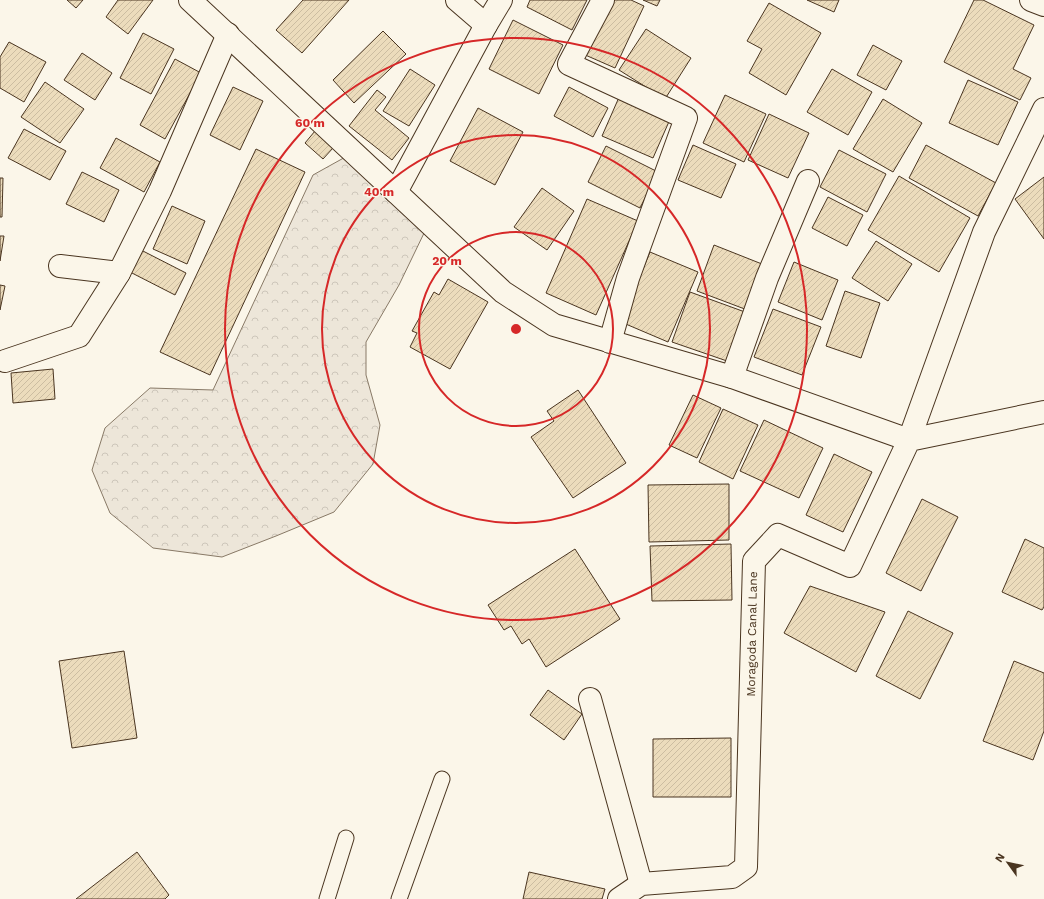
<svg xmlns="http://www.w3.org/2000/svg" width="1044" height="899" font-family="'Work Sans',sans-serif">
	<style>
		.forest { fill: url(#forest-crowns); stroke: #887966 }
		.building { fill: url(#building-hatch); stroke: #4a3520 }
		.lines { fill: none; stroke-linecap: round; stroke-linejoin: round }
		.lane-casing { stroke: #4a3520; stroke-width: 17 }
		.street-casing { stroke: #4a3520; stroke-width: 24 }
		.lane { stroke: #fbf6e9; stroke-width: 15 }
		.street { stroke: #fbf6e9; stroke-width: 22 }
		.ring { fill: none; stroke: #d62828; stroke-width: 2 }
		.labels { text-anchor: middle; stroke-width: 3; stroke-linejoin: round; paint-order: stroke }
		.street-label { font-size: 12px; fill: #4a3520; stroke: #fbf6e9 }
		.centre { fill: #d62828; stroke: #fbf6e9; stroke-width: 2 }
		.ring-label { font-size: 12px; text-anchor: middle; font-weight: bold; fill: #d62828; stroke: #fbf6e9; stroke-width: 3; stroke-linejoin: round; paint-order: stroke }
	</style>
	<defs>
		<pattern id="forest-crowns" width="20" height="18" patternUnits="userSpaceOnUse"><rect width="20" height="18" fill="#ede6d9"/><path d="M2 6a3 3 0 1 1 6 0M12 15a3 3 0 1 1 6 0" fill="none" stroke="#cdc6ba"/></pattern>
		<pattern id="building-hatch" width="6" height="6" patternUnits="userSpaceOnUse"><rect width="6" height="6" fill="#ecdcbc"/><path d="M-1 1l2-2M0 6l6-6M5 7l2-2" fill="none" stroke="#ccbda1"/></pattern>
	</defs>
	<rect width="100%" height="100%" fill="#fbf6e9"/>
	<path class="forest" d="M 349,155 L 426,229 L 399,285 L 366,342 L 366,375 L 380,425 L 373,464 L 334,512 L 276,536 L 222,557 L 153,548 L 110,513 L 92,470 L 105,428 L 150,388 L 213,390 L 313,175 Z"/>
	<g class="building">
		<path d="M 67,0 L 83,0 L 76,8 Z"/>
		<path d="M 118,0 L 153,0 L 128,34 L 106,17 Z"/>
		<path d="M 303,0 L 349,0 L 302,53 L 276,30 Z"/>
		<path d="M 530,0 L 587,0 L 572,30 L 527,7 Z"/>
		<path d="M 608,0 L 631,0 L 644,6 L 615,68 L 583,54 Z"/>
		<path d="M 643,0 L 660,0 L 657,6 Z"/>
		<path d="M 807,0 L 839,0 L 834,12 Z"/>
		<path d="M 974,0 L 983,0 L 1034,25 L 1013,69 L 1031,78 L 1020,100 L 944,62 Z"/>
		<path d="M 769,3 L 821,33 L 786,95 L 749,73 L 762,49 L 747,41 Z"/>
		<path d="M 513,20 L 563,45 L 539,94 L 489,69 Z"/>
		<path d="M 646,29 L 691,58 L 665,99 L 619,70 Z"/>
		<path d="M 383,31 L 406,54 L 354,103 L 333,80 Z"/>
		<path d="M 143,33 L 174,49 L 151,94 L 120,78 Z"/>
		<path d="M 9,42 L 46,62 L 24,102 L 0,88 L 0,57 Z"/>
		<path d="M 873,45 L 902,61 L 886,90 L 857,75 Z"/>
		<path d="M 82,53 L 112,73 L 95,100 L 64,80 Z"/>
		<path d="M 175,59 L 201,73 L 165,139 L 140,125 Z"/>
		<path d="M 410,69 L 435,85 L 409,126 L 383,111 Z"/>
		<path d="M 832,69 L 872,92 L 848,135 L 807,112 Z"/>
		<path d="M 968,80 L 1018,102 L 998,145 L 949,123 Z"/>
		<path d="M 45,82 L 84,109 L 60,143 L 21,117 Z"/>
		<path d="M 233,87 L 263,101 L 240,150 L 210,135 Z"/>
		<path d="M 569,87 L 608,108 L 593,137 L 554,116 Z"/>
		<path d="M 377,90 L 386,97 L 375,110 L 409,138 L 392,160 L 349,126 Z"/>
		<path d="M 620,95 L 671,117 L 653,158 L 602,136 Z"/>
		<path d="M 725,95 L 766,114 L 744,162 L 703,143 Z"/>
		<path d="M 883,99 L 922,123 L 893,172 L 853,149 Z"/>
		<path d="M 478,108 L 523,132 L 495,185 L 450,161 Z"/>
		<path d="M 769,114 L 809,133 L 788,178 L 748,160 Z"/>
		<path d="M 24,129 L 66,151 L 50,180 L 8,158 Z"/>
		<path d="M 315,131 L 333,148 L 323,159 L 305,143 Z"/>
		<path d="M 116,138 L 160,162 L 144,192 L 100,168 Z"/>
		<path d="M 693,145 L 736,164 L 721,198 L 678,180 Z"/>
		<path d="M 926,145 L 996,183 L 978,216 L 909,178 Z"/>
		<path d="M 606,146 L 658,172 L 640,208 L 588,182 Z"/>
		<path d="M 256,149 L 305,172 L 210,375 L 160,352 Z"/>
		<path d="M 839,150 L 886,174 L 867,212 L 820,187 Z"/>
		<path d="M 82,172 L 119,190 L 104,222 L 66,204 Z"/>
		<path d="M 899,176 L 970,218 L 939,272 L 868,230 Z"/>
		<path d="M 1044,177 L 1044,239 L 1015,199 Z"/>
		<path d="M 0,178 L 3,178 L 2,217 L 0,217 Z"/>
		<path d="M 542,188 L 574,211 L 547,250 L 514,227 Z"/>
		<path d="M 828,197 L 863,215 L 847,246 L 812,228 Z"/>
		<path d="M 587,199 L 638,221 L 596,315 L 546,293 Z"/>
		<path d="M 172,206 L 205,221 L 187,264 L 153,249 Z"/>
		<path d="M 0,236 L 4,236 L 0,261 Z"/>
		<path d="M 876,241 L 912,264 L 888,301 L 852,278 Z"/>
		<path d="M 714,245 L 767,266 L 750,311 L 697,291 Z"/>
		<path d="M 141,250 L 186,273 L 175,295 L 130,272 Z"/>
		<path d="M 650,252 L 698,272 L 668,342 L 621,322 Z"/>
		<path d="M 794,262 L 838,280 L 822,320 L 778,302 Z"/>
		<path d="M 448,279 L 488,302 L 450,369 L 410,347 L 417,333 L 412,331 L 434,292 L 439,295 Z"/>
		<path d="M 0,285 L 5,286 L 0,310 Z"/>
		<path d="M 845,291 L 880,303 L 861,358 L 826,346 Z"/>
		<path d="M 690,292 L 745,312 L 727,361 L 672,342 Z"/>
		<path d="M 773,309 L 821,327 L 802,375 L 754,357 Z"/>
		<path d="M 53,369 L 55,399 L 13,403 L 11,373 Z"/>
		<path d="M 578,390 L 626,463 L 573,498 L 531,437 L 554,421 L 547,411 Z"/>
		<path d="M 693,395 L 721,408 L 697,458 L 669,445 Z"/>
		<path d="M 723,409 L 758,425 L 733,479 L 699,462 Z"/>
		<path d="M 764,420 L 823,448 L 799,498 L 740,471 Z"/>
		<path d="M 834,454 L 872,472 L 843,532 L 806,515 Z"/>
		<path d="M 729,484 L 729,540 L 649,542 L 648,485 Z"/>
		<path d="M 922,499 L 958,517 L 921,591 L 886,573 Z"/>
		<path d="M 1025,539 L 1044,548 L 1044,607 L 1042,610 L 1002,592 Z"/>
		<path d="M 731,544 L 732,600 L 652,601 L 650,546 Z"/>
		<path d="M 575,549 L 620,619 L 546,667 L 529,639 L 522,644 L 511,626 L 504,630 L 488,605 Z"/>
		<path d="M 810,586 L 885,612 L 856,672 L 784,633 Z"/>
		<path d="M 908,611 L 953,633 L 920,699 L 876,676 Z"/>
		<path d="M 124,651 L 137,738 L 72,748 L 59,661 Z"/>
		<path d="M 1014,661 L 1044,673 L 1044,731 L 1033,760 L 983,741 Z"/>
		<path d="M 548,690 L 582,714 L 564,740 L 530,715 Z"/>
		<path d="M 731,738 L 731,797 L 653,797 L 653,739 Z"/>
		<path d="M 137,852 L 169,895 L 165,899 L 76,899 Z"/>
		<path d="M 529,872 L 605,889 L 602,899 L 523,899 Z"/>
	</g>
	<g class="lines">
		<g class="lane-casing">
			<g id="lane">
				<path d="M 327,899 L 346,838"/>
				<path d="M 399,899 L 442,779"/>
			</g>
		</g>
		<g class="street-casing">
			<g id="street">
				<path d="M 190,0 L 503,292 L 554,325 L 732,377 L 909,440 L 984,232 L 1044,109"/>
				<path d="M 603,0 L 569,64 L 686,118 L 628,278 L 610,342"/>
				<path d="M 1031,0 L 1044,5"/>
				<path d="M 486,25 L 501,0"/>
				<path d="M 396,192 L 486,25 L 457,0"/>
				<path d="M 60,266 L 119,273 L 160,191 L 228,34"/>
				<path d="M 5,361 L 79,336 L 119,273"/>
				<path d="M 732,377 L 767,278 L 808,181"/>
				<path d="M 590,699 L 641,884"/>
				<path d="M 619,899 L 641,884 L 732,877 L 746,867 L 754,561 L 778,535 L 850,566 L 909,440 L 1044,412"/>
			</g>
		</g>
		<use href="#lane" class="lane"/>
		<use href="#street" class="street"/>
	</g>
	<g class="ring">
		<circle cx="516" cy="329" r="97"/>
		<circle cx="516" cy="329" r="194"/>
		<circle cx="516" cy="329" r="291"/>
	</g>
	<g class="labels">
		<g class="street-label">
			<text transform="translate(752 634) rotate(-89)" y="4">Moragoda Canal Lane</text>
		</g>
	</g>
	<circle cx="516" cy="329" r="6" class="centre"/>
	<g class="ring-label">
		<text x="310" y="127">60 m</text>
		<text x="379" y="196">40 m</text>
		<text x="447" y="265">20 m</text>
	</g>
	<g transform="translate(1008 863) rotate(303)" stroke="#fbf6e9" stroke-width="3" paint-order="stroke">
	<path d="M0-3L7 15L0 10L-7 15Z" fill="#4a3520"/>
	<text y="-6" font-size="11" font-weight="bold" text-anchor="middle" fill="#4a3520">N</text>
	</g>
</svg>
